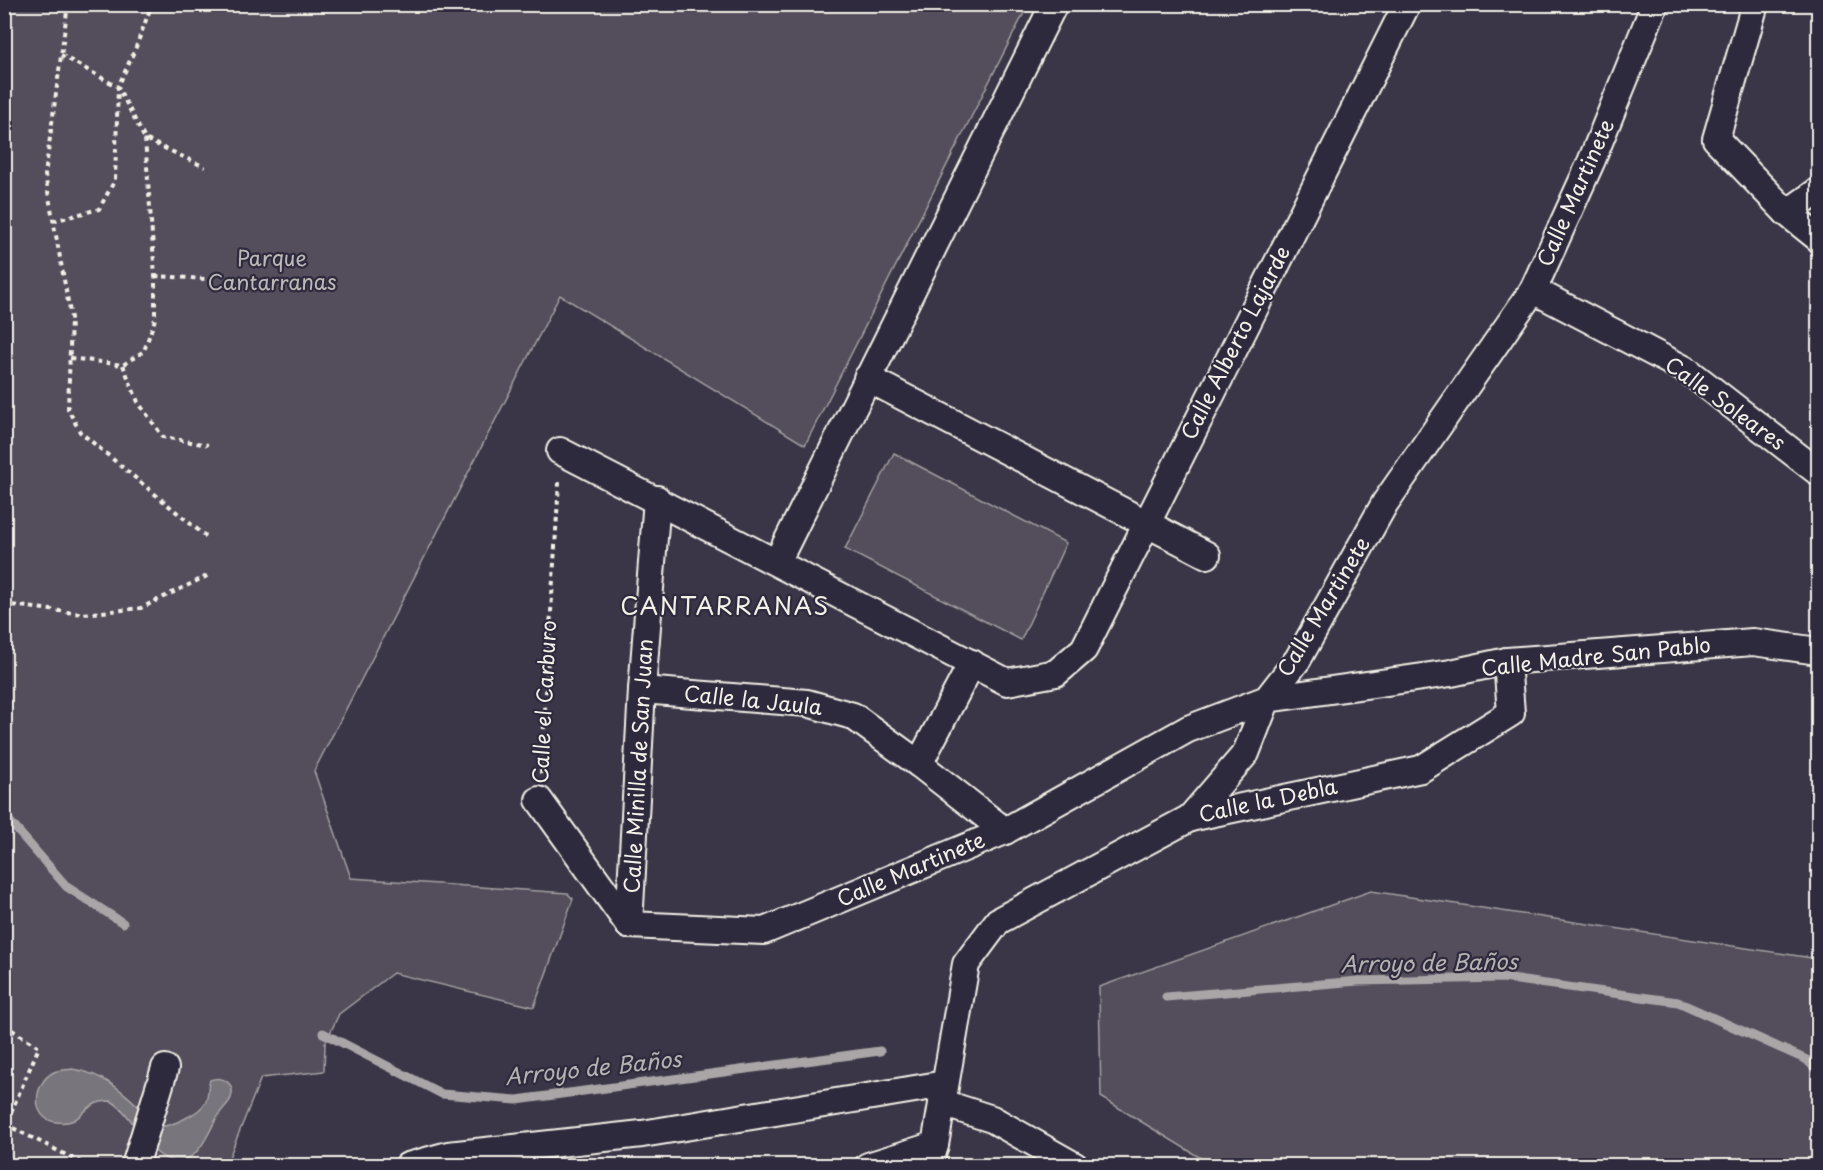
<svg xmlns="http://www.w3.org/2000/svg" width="1823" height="1170" font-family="'Playpen Sans',sans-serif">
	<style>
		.green { fill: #534e5c; stroke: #a4a0a2; stroke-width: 1.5 }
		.water { fill: #78747b; stroke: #aaa6a7; stroke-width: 1.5 }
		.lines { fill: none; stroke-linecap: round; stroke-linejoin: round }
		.stream { stroke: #aaa6a7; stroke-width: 9 }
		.street-casing { stroke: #f4f1e8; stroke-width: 30 }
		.path { stroke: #f4f1e8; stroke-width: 4; stroke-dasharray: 4.5 4.5; stroke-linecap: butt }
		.street { stroke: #2f2a3d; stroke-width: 26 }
		.labels { text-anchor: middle; stroke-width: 4.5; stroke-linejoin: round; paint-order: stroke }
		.street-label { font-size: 21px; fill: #f4f1e8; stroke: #2f2a3d }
		.park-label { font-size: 21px; fill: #bcb8b7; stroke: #2f2a3d }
		.water-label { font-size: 22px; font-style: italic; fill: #b6b2b2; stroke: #2f2a3d }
		.quarter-label { font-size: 24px; letter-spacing: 1.5px; fill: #f4f1e8; stroke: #2f2a3d }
	</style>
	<rect width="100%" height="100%" fill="#3b3647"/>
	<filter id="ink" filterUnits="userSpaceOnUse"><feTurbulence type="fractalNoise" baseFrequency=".0167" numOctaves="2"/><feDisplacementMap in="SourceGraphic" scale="12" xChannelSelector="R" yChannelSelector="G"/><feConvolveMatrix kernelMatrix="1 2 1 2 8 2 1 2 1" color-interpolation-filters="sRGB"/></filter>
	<g filter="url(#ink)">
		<g class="green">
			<path d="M 5,5 L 1028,5 L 805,445 L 560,295 L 314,771 L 351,878 L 567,893 L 573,899 L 534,1007 L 393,973 L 339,1014 L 325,1044 L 324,1071 L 261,1078 L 226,1165 L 5,1166 Z"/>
			<path d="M 894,453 L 1066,543 L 1021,640 L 845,549 Z"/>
			<path d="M 1371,891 L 1818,959 L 1818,1165 L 1212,1165 L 1101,1097 L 1099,987 Z"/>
		</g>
		<path class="water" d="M 72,1069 C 110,1074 133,1101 159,1126 C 169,1128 200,1113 205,1103 C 209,1096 207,1087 210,1080 C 223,1075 236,1084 231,1098 C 229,1104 221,1110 218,1116 C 208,1132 200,1161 177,1161 C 149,1162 134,1113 111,1101 C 105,1101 98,1102 93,1105 C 78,1114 78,1125 56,1122 C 30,1119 33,1082 54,1072 C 59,1070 67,1070 72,1069 Z"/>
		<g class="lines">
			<g class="stream">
				<path d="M 4,815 L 67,887 L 123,923"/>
				<path d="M 1166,997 L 1358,981 L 1503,978 L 1678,1002 L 1807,1060 L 1818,1071"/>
				<path d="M 323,1033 L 442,1094 L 517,1100 L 880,1051"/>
			</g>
			<g class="street-casing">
				<g id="street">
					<path d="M 1755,4 L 1716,139 L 1787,213 L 1818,238"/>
					<path d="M 1787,213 L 1818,191"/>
					<path d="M 1533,290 L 1688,371 L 1818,472"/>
					<path d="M 867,378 L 1207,555"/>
					<path d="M 560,451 L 1007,682 L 1056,673 L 1084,649 L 1407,4"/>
					<path d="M 777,562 L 1054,4"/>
					<path d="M 642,690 L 807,703 L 853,716 L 919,764 L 1005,831"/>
					<path d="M 919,764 L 972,663"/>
					<path d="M 539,800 L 629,925"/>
					<path d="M 1190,818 L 1246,753 L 1267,699 L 1451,673 L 1507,661 L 1753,642 L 1818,651"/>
					<path d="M 629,925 L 764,931 L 1005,831 L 1188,729 L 1267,699 L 1298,659 L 1385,503 L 1533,290 L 1591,162 L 1655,4"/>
					<path d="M 629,925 L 642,690 L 657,499"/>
					<path d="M 942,1103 L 992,1119 L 1075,1166"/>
					<path d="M 135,1166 L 165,1068"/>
					<path d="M 408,1166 L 448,1155 L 642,1134 L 945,1084"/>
					<path d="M 868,1166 L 935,1145"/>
					<path d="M 929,1166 L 935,1145 L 966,964 L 998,921 L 1190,818 L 1421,769 L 1511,713 L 1507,661"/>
				</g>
			</g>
			<g class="path">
				<path d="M 68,4 L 45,175 L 71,318 L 68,409 L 80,432 L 209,539"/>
				<path d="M 61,55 L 118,87 L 145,139 L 205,167"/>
				<path d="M 53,221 L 99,209 L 115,180 L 118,87 L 136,47 L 152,4"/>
				<path d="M 155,276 L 206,279"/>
				<path d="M 70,358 L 123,365 L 144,351 L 155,319 L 155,276 L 145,139"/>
				<path d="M 123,365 L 138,402 L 163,437 L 208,445"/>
				<path d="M 4,604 L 83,614 L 141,608 L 209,575"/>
				<path d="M 541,774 L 559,482"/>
				<path d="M 4,1025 L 39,1047 L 6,1124"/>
				<path d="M 5,1124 L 88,1166"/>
				<path d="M 4,1155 L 8,1166"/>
			</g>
			<use href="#street" class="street"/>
		</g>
	</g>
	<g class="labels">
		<g class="street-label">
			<text transform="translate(1576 193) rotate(-66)" y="7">Calle Martinete</text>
			<text transform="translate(1236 343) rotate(-63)" y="7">Calle Alberto Lajarde</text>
			<text transform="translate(1725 404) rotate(36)" y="7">Calle Soleares</text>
			<text transform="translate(1324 607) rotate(-59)" y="7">Calle Martinete</text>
			<text transform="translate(1596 657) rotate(-6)" y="7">Calle Madre San Pablo</text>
			<text transform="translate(753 701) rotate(6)" y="7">Calle la Jaula</text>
			<text transform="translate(545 702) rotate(-87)" y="7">Calle el Carburo</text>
			<text transform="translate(639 766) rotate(-87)" y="7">Calle Minilla de San Juan</text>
			<text transform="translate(1268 801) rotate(-12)" y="7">Calle la Debla</text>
			<text transform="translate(911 870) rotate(-23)" y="7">Calle Martinete</text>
		</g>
		<g class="park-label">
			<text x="272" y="266">Parque<tspan x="272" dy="24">Cantarranas</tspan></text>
		</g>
		<g class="water-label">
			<text transform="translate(1429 963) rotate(-1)" y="8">Arroyo de Baños</text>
			<text transform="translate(593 1068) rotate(-6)" y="8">Arroyo de Baños</text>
		</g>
		<g class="quarter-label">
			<text x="725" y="615">CANTARRANAS</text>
		</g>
	</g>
	<rect width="1823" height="1170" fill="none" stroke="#2f2a3d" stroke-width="24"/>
	<rect x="12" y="12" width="1799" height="1146" fill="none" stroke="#f4f1e8" stroke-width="2" filter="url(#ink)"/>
</svg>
